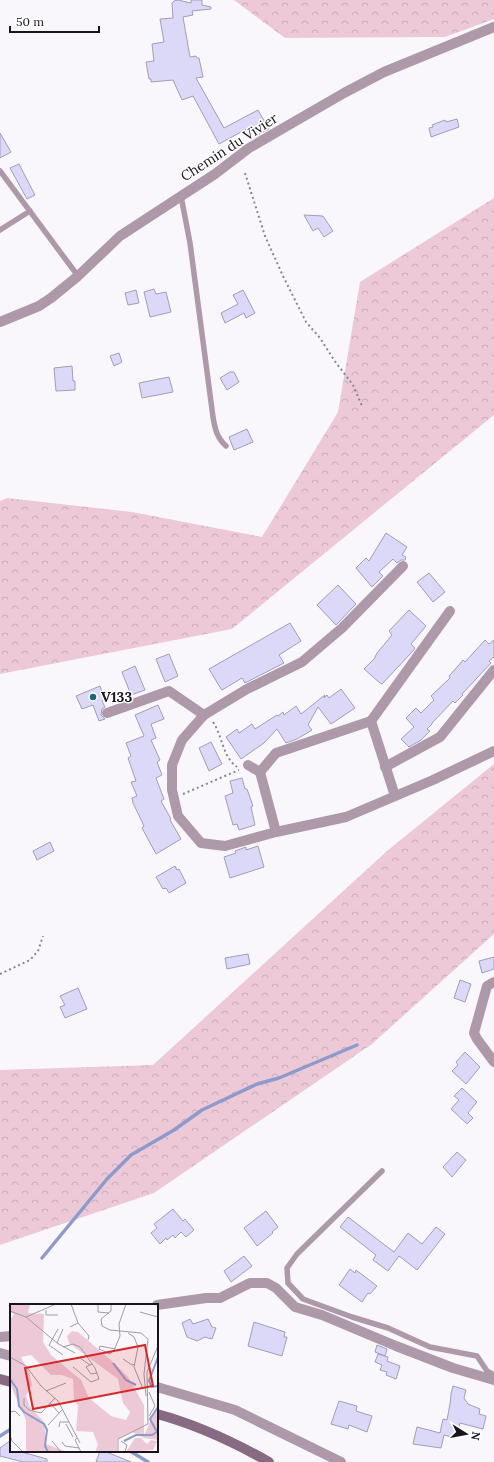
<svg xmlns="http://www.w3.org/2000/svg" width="494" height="1462" font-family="Lora,serif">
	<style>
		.forest { fill: url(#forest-crowns) }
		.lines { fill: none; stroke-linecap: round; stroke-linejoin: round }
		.stream { stroke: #8c9bcb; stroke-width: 3.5 }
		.building { fill: #dcd8f8; stroke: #a19db8 }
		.path { stroke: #89858c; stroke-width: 2; stroke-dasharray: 2 3; stroke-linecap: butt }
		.service { stroke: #ad99a9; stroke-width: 5.5 }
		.minor { stroke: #ad99a9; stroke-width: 10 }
		.secondary { stroke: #876b83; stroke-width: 10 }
		.poi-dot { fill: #1d6673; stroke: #fff; stroke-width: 1.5 }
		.labels { text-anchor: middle; stroke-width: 3; stroke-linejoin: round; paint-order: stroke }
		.street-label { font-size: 14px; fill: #18131c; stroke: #fff }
		.poi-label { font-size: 14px; font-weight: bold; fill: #18131c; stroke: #fff; text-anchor: start }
		.inset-river { fill: none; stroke: #8c9bcb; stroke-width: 2 }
		.inset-road { fill: none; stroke: #a09ca2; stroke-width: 1 }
		.view { fill: #d62828; fill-opacity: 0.15; stroke: #d62828; stroke-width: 2 }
		.inset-edge { fill: none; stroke: #18131c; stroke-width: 2 }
	</style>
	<defs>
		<pattern id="forest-crowns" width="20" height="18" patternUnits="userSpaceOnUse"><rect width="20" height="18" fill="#edc9d8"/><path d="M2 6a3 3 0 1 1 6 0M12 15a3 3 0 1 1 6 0" fill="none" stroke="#caacb9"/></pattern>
	</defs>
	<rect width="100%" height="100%" fill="#faf7fc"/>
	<g class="forest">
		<path d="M 234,0 L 494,0 L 494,19 L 445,37 L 285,38 Z"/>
		<path d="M 494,198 L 494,415 L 232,629 L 0,674 L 0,501 L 7,498 L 132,512 L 262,537 L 338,412 L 360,282 Z"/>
		<path d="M 494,764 L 494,934 L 372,1044 L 154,1193 L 0,1245 L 0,1070 L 153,1065 L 387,851 Z"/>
	</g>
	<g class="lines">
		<g class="stream">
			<path d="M 42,1258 L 107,1179 L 131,1155 L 174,1130 L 202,1110 L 257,1084 L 279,1078 L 357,1045"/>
			<path d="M 0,1436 L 11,1429"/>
			<path d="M 130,1451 L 148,1462"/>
		</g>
	</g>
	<g class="building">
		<path d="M 178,0 L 191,3 L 191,0 L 202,0 L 202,5 L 211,7 L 211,9 L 192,11 L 193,15 L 183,17 L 190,57 L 196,56 L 197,58 L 199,58 L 203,77 L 196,78 L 224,128 L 258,110 L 269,129 L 258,135 L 252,126 L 219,144 L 193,96 L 182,100 L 173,80 L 151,82 L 151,79 L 149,79 L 146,62 L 154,61 L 152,44 L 164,42 L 160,19 L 173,18 L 172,3 L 174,1 Z"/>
		<path d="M 457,119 L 459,127 L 431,137 L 429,128 L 433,127 L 432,125 L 445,120 L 446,122 Z"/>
		<path d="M 0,133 L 11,152 L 0,158 Z"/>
		<path d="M 19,164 L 35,195 L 27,199 L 10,168 Z"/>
		<path d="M 304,215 L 323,216 L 333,231 L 324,237 L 318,228 L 313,231 Z"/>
		<path d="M 154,289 L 156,294 L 166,292 L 171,312 L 150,317 L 144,292 Z"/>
		<path d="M 136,290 L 139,303 L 128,305 L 125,293 Z"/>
		<path d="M 243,290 L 255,313 L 246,318 L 244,313 L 225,323 L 221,313 L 238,304 L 233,295 Z"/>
		<path d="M 119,353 L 122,362 L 114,366 L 110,356 Z"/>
		<path d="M 72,366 L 73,381 L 75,381 L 75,390 L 56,391 L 54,368 Z"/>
		<path d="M 230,372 L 234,372 L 239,382 L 227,390 L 220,378 Z"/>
		<path d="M 169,377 L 173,392 L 142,398 L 139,383 Z"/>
		<path d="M 247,429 L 253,442 L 234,450 L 229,437 Z"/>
		<path d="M 386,533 L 407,547 L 402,555 L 406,557 L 405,560 L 401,560 L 397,563 L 393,559 L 379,572 L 383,576 L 372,587 L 356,568 L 366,558 L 369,561 Z"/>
		<path d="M 429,573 L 445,592 L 433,602 L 417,582 Z"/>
		<path d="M 338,585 L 356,604 L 336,625 L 317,605 Z"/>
		<path d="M 409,610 L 426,626 L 411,644 L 415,648 L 412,652 L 382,684 L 380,683 L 364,669 L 374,659 L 377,653 L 392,635 L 389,631 Z"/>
		<path d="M 290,623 L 301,641 L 279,655 L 284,663 L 245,683 L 242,678 L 222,690 L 221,689 L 209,669 Z"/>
		<path d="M 485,640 L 489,644 L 494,640 L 494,657 L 489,661 L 491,663 L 462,694 L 463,695 L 455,703 L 453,701 L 432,723 L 432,724 L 427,729 L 430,731 L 421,740 L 409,747 L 401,739 L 414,727 L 406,718 L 416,708 L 421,713 L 434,700 L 431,696 L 450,678 L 449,676 L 458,666 L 463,660 L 465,662 Z"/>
		<path d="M 169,654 L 178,676 L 165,682 L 156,659 Z"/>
		<path d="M 135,666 L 145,690 L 131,695 L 122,672 Z"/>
		<path d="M 100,686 L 105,700 L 102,701 L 105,707 L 102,709 L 101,715 L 105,719 L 99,721 L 93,705 L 82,709 L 76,696 Z"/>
		<path d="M 341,689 L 355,708 L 331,724 L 318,707 L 308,725 L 312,730 L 297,739 L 286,743 L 277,729 L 264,743 L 241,759 L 226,737 L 237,729 L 239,733 L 252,724 L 255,729 L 277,715 L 278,716 L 283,712 L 284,715 L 296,706 L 301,714 L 325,695 L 324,698 L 327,695 L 329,698 Z"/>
		<path d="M 158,705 L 164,719 L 151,724 L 156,738 L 151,740 L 160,760 L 157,762 L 162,775 L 156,778 L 164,799 L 161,801 L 171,819 L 170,820 L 181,839 L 156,854 L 142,828 L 144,826 L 133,803 L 132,798 L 137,796 L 131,782 L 136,781 L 128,758 L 131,756 L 126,743 L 144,736 L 135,715 Z"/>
		<path d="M 211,742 L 222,764 L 209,771 L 199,748 Z"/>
		<path d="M 242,778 L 245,789 L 247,789 L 253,806 L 251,807 L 255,825 L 239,830 L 237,824 L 233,825 L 225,796 L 233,793 L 230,781 Z"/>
		<path d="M 50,842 L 54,851 L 37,860 L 33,851 Z"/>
		<path d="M 258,846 L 264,867 L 230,878 L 224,857 L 236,853 L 235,851 L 246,847 L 246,850 Z"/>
		<path d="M 175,866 L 177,870 L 179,869 L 186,883 L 169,893 L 166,888 L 163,889 L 156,877 Z"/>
		<path d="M 248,954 L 250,964 L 227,969 L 225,958 Z"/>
		<path d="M 494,957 L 494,969 L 482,973 L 479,961 Z"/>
		<path d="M 460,980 L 471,984 L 465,1002 L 454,998 Z"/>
		<path d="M 78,988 L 87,1009 L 65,1018 L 60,1007 L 65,1005 L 60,996 Z"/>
		<path d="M 465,1052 L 480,1067 L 466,1084 L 452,1071 L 458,1065 L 456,1062 Z"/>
		<path d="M 462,1088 L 477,1102 L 468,1113 L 473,1118 L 467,1124 L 451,1109 L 459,1100 L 454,1096 Z"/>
		<path d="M 457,1152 L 466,1160 L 452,1177 L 443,1167 Z"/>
		<path d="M 173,1209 L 183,1221 L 185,1219 L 194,1230 L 186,1237 L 181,1232 L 175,1238 L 173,1235 L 167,1240 L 166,1238 L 160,1244 L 151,1233 L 157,1228 L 154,1224 Z"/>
		<path d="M 266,1211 L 278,1227 L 272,1232 L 273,1233 L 257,1246 L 244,1228 Z"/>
		<path d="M 348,1217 L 394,1252 L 408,1233 L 422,1244 L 436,1227 L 445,1234 L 417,1270 L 399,1256 L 388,1271 L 373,1260 L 376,1255 L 340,1227 Z"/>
		<path d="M 244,1256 L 252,1266 L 231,1282 L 224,1271 Z"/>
		<path d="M 350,1269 L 355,1273 L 356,1270 L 377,1286 L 370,1294 L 368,1293 L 362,1302 L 339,1285 Z"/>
		<path d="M 190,1319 L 193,1324 L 208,1319 L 212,1327 L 216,1328 L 212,1339 L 205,1337 L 197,1341 L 187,1337 L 182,1323 Z"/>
		<path d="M 254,1322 L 285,1332 L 284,1337 L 287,1337 L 282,1356 L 248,1346 Z"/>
		<path d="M 377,1345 L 387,1349 L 385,1356 L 375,1352 Z"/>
		<path d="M 378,1354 L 388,1357 L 387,1361 L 400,1366 L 396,1379 L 386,1375 L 387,1372 L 380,1370 L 382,1365 L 375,1362 Z"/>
		<path d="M 453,1386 L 466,1390 L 464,1398 L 468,1404 L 480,1409 L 479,1414 L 486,1416 L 483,1429 L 460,1423 L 456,1438 L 444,1435 L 441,1448 L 413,1444 L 417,1427 L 440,1433 L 443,1419 L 447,1420 L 450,1404 L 451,1394 Z"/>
		<path d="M 339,1401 L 357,1406 L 356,1411 L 372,1416 L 367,1432 L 349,1425 L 348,1429 L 331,1424 Z"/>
		<path d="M 11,1440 L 11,1451 L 18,1451 L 47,1459 L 47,1462 L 23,1462 L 0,1456 L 0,1448 Z"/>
		<path d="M 100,1451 L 104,1451 L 131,1462 L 96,1462 Z"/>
	</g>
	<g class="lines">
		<g class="path">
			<path d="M 245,173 L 265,236 L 283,276 L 306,322 L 320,338 L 334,360 L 353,385 L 362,406"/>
			<path d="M 213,722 C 223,737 222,756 237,767"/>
			<path d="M 183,794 L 239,770"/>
			<path d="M 0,974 L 30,960 L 38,951 L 43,936"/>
		</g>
		<g class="service">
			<path d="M 0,171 L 78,276"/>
			<path d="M 181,196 L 190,243 L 213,417 C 215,429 217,438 226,446"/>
			<path d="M 0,230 L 30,211"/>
			<path d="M 382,1171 L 297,1254 L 287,1268 L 288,1283 L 303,1299 L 352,1317 L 388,1328 L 430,1347 L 477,1356 L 487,1371 L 494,1375"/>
		</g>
		<g class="minor">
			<path d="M 0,322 L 39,306 L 51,298 L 78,276 L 120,236 L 215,174 L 249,148 L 344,93 L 384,72 L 494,27"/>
			<path d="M 403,566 L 342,628 L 302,662 L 247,689 L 204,715 L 182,740 L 172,765 L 172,790 L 178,816 L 201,843 L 225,846 L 276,832 L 346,817 L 433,780 L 494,751"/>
			<path d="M 107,713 L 169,691 L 204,715"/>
			<path d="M 371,721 L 450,611"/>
			<path d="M 248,765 L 260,772"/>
			<path d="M 385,767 L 440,737 L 494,670"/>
			<path d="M 276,832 L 260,772 L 276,753 L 371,721 L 395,796"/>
			<path d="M 494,982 L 487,986 L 474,1033 L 477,1039 L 494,1062"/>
			<path d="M 157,1305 L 206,1298 L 220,1298 L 250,1283 L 267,1283 L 276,1288 L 295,1307 L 322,1315 L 396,1346 L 453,1368 L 494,1380"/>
			<path d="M 0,1337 L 11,1336"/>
			<path d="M 0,1353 L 11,1356"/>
			<path d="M 157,1387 L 235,1410 L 341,1462"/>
		</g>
		<g class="secondary">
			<path d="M 0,1379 L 11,1382"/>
			<path d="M 157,1414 C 198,1425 232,1441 269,1462"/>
		</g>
	</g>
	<circle class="poi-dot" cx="93" cy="697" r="4"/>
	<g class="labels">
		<g class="street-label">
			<text transform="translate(229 147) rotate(-33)" y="5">Chemin du Vivier</text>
		</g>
		<g class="poi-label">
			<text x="101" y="702">V133</text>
		</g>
	</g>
	<g transform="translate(10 1304)">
		<rect width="148" height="148" fill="#faf7fc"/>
		<path d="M 0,0 L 20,0 L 18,9 L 34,10 L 33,38 L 41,51 L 71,76 L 79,94 L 101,112 L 116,116 L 120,108 L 113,99 L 108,75 L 59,39 L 57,32 L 62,27 L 68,28 L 103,58 L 118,73 L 134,101 L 134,132 L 142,113 L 148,105 L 148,136 L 134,134 L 122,128 L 107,135 L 107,148 L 85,148 L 88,141 L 83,128 L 66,127 L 68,102 L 64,96 L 63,75 L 52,71 L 41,71 L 21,51 L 11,53 L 19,68 L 22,81 L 16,92 L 20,103 L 34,118 L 36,140 L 57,148 L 16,148 L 16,116 L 0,80 L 0,16 L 4,10 L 0,8 Z" fill="#edc9d8"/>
		<path d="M 125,134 L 131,134 L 137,140 L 141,136 L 147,137 L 143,146 L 116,148 Z" fill="#edc9d8"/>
		<path class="inset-river" d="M 148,53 L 139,77 L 142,83 L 148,82M 103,59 L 116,76 L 126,81M 0,75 L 7,85 L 9,102 L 14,108 L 34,120 L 37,126 L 35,142 L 38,148M 114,137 L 126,131 L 142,131 L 147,128 L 140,115 L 148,103"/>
		<path class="inset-road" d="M 101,0 L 101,7 L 91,15 L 92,22 L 100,26 L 131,29 L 138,35 L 134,70 L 136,92M 88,1 L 88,8 L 99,9M 36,6 L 36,11 L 48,11M 0,7 L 16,13 L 46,0M 130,8 L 148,13M 16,13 L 47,39 L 65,49M 68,19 L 79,32 L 78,36M 60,23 L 68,19 L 61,0M 48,25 L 39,41 L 53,51M 118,29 L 124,33 L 128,43 L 124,63 L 133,85M 47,39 L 53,25M 53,43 L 63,40 L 70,43 L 85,64 L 89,75 L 81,78 L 63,63M 105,45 L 90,42 L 89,45 L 100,50 L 105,45 L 105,44 L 110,32 L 109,20 L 116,0M 0,53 L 16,62 L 31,82 L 48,97 L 70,139M 70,54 L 80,61M 113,55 L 122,61 L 125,60M 82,60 L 76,63 L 81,70 L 87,69M 36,87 L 56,79M 139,88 L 145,102 L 139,112M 14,94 L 14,101 L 19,106 L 31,109 L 45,94M 40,99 L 49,109M 0,108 L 5,107 L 10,112M 56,120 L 63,133M 38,121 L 53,105M 49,123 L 50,118 L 59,118M 0,131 L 2,137 L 13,148M 67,134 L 65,136 L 71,148M 42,137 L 51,148M 111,137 L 117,141 L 115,148M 52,138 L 55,142 L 69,144M 108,148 L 108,135 L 138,120 L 137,68 L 148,42"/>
		<path class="view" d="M 135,41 L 143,82 L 23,105 L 15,64 Z"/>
		<rect width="148" height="148" class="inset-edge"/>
	</g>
	<g transform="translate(466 1434) rotate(101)" stroke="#ffffff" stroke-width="3" paint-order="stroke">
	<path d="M0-3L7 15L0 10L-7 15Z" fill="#18131c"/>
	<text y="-6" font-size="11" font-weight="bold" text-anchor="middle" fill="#18131c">N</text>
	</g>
	<path d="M10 26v6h89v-6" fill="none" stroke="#18131c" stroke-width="2"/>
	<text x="16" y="26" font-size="12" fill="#18131c" stroke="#ffffff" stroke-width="3" paint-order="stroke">50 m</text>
</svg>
